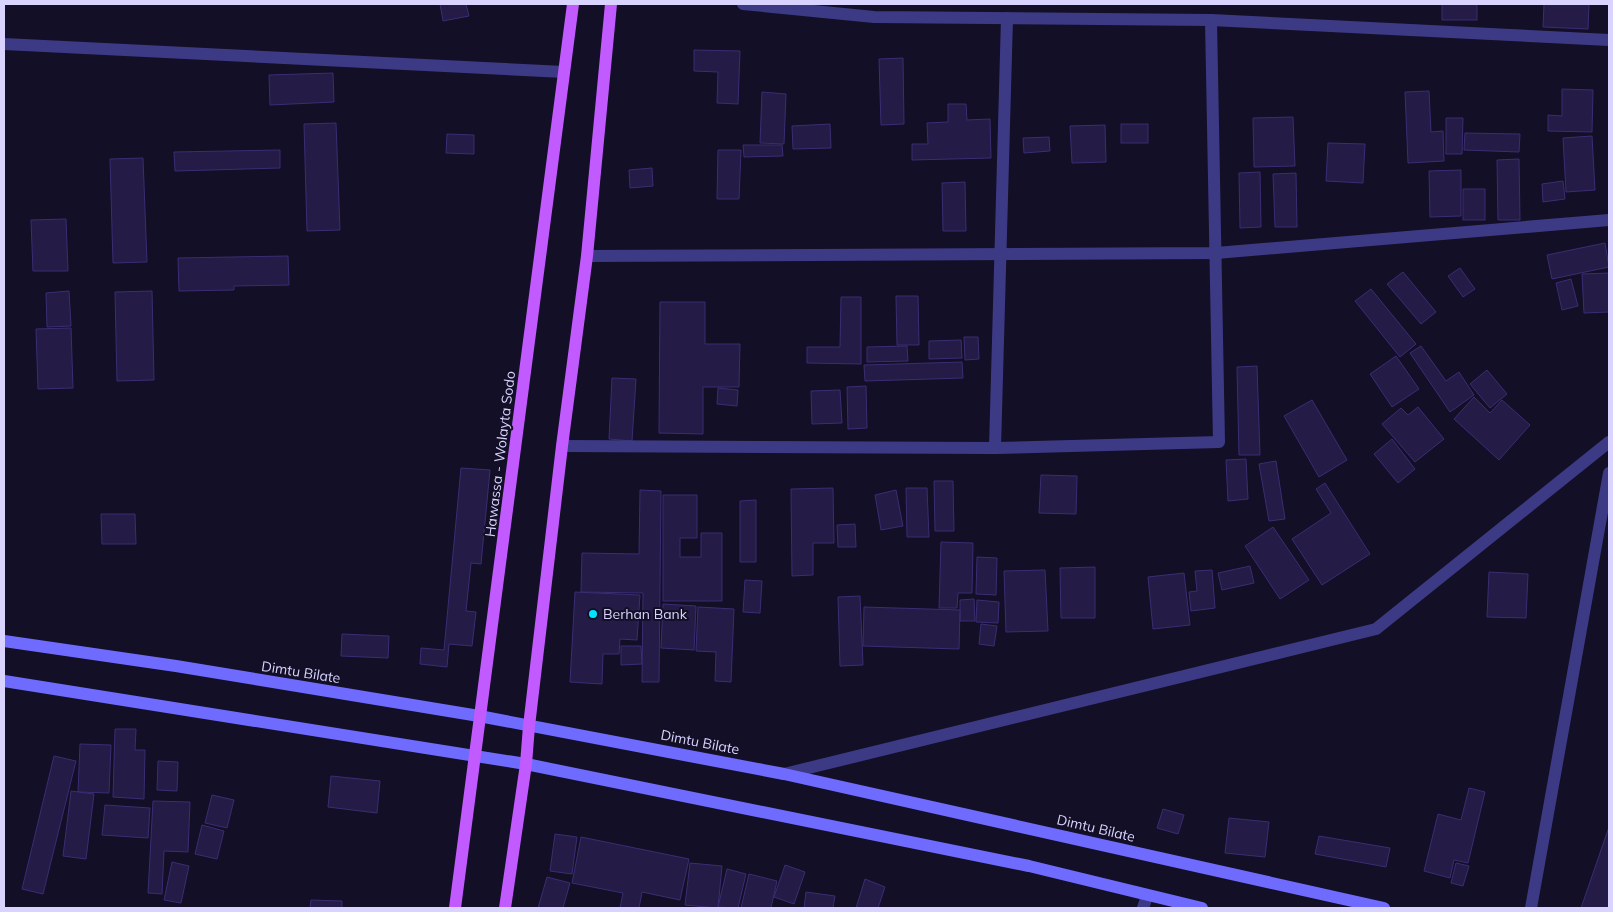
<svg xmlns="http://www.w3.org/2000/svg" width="1613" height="912" font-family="Mulish,sans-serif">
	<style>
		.building { fill: #241b47; stroke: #3b2d73 }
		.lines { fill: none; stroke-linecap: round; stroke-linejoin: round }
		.street { stroke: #3d3a85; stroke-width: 12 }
		.secondary { stroke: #6f6bff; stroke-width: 12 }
		.primary { stroke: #c25bff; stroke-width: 12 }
		.poi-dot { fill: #00e5ff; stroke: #130f26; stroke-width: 2 }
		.labels { text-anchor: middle; stroke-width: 4; stroke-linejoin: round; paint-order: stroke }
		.street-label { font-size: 14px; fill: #d9d4ff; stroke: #130f26 }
		.poi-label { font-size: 14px; fill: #d9d4ff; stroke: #130f26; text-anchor: start }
	</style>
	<rect width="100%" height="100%" fill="#130f26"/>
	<g class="building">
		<path d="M 440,4 L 466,4 L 469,16 L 443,21 Z"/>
		<rect x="1442" y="4" width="35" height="16"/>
		<path d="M 1544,4 L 1589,4 L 1588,29 L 1543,27 Z"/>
		<path d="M 694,50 L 740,51 L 738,104 L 717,103 L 718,72 L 694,71 Z"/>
		<path d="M 903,58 L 904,124 L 881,125 L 879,59 Z"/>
		<path d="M 333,73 L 334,102 L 270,105 L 269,75 Z"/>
		<path d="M 1562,89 L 1593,90 L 1592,132 L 1548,131 L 1548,115 L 1562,116 Z"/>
		<path d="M 1429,91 L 1431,132 L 1443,131 L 1444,161 L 1408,163 L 1405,92 Z"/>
		<path d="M 762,92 L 786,94 L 784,144 L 760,143 Z"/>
		<path d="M 948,104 L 966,104 L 967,120 L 990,119 L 991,158 L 912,160 L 912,144 L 928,144 L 927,123 L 948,122 Z"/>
		<path d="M 1293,117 L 1295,166 L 1254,167 L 1253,118 Z"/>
		<path d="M 1446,118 L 1463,118 L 1462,154 L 1446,154 Z"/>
		<path d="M 336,123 L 340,230 L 307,231 L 304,124 Z"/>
		<path d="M 830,124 L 831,148 L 793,149 L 792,126 Z"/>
		<rect x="1121" y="124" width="27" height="19"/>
		<path d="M 1105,125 L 1106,162 L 1072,163 L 1070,126 Z"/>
		<path d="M 1465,133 L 1520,134 L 1519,152 L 1464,150 Z"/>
		<path d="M 447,134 L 474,135 L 474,154 L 446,153 Z"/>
		<path d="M 1592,136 L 1595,190 L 1566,192 L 1563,138 Z"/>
		<path d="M 1049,137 L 1050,151 L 1024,153 L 1023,138 Z"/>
		<path d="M 1328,143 L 1365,144 L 1363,183 L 1326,181 Z"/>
		<path d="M 743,145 L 782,145 L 783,156 L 744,157 Z"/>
		<path d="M 280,150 L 280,168 L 175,171 L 174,152 Z"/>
		<path d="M 718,150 L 741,150 L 739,199 L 717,199 Z"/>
		<path d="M 143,158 L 147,262 L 113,263 L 110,159 Z"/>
		<path d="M 1519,159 L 1520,220 L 1498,220 L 1497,160 Z"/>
		<path d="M 652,168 L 653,186 L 630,188 L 629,170 Z"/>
		<path d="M 1461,170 L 1461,216 L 1430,217 L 1429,171 Z"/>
		<path d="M 1260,172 L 1261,227 L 1240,228 L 1239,173 Z"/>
		<path d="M 1296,173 L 1297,227 L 1275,227 L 1273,174 Z"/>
		<path d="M 1563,181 L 1565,199 L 1543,202 L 1542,184 Z"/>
		<path d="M 965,182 L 966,231 L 943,231 L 942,183 Z"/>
		<rect x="1463" y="189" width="22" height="31"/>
		<path d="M 66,219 L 68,271 L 33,271 L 31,220 Z"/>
		<path d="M 1605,243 L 1609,267 L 1552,279 L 1547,255 Z"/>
		<path d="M 288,256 L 289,285 L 234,286 L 234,290 L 179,291 L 178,258 Z"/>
		<path d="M 1460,268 L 1475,289 L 1463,297 L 1448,276 Z"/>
		<path d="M 1403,272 L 1436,312 L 1421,324 L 1387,284 Z"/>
		<path d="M 1609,273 L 1609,312 L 1584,313 L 1582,274 Z"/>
		<path d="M 1571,279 L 1578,306 L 1562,310 L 1556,283 Z"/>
		<path d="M 1371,289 L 1416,344 L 1400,357 L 1355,301 Z"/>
		<path d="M 69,291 L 71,326 L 47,327 L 46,293 Z"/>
		<path d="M 152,291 L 154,380 L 117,381 L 115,292 Z"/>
		<path d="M 896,296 L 918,296 L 919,345 L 897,345 Z"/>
		<path d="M 841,297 L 861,297 L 861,364 L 807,363 L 807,347 L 840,347 Z"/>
		<path d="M 660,302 L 705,302 L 705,344 L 740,344 L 739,387 L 703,387 L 703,434 L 659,433 Z"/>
		<path d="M 71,328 L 73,388 L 38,389 L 36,329 Z"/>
		<path d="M 964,337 L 978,337 L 979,359 L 965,360 Z"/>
		<path d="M 961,340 L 962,358 L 929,359 L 929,341 Z"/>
		<path d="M 907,346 L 908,361 L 867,362 L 867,347 Z"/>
		<path d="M 1421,346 L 1446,381 L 1459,372 L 1474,395 L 1450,412 L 1410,353 Z"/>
		<path d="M 1396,356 L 1419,389 L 1392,407 L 1370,374 Z"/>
		<path d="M 962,362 L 963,378 L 865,381 L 864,365 Z"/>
		<path d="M 1257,366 L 1260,455 L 1239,455 L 1237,367 Z"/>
		<path d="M 1487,370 L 1507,394 L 1490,408 L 1470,384 Z"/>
		<path d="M 612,378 L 636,379 L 632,441 L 609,439 Z"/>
		<path d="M 866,386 L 867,428 L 848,429 L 847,387 Z"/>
		<path d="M 718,388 L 738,390 L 737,406 L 717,404 Z"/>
		<path d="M 840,390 L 842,423 L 812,424 L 811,391 Z"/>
		<path d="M 1474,397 L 1490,413 L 1502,400 L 1530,425 L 1499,460 L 1454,419 Z"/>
		<path d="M 1312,400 L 1347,460 L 1319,477 L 1284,416 Z"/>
		<path d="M 1418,407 L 1444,439 L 1415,462 L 1382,424 L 1401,408 L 1408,415 Z"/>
		<path d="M 1392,439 L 1415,469 L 1398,483 L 1374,454 Z"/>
		<path d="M 1246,459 L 1248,499 L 1228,501 L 1226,460 Z"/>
		<path d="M 1276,461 L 1285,519 L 1269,521 L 1259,464 Z"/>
		<path d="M 461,468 L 490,470 L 481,564 L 471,563 L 466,611 L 476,612 L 472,646 L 449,644 L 447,667 L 420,664 L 421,648 L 444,650 Z"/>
		<path d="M 1041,475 L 1077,476 L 1076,514 L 1039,513 Z"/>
		<path d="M 934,481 L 953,481 L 954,531 L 935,531 Z"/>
		<path d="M 1325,483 L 1370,554 L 1322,585 L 1292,539 L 1331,513 L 1316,489 Z"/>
		<path d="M 833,488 L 834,543 L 813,543 L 813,575 L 792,576 L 791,489 Z"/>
		<path d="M 906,488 L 927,488 L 929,537 L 907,537 Z"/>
		<path d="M 640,490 L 661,491 L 659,682 L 642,682 L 643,593 L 581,592 L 582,553 L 639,554 Z"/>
		<path d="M 896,490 L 903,526 L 881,530 L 875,495 Z"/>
		<path d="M 663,495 L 697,495 L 697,538 L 680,538 L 680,557 L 701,557 L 701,533 L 722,533 L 722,601 L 663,601 Z"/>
		<path d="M 756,500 L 756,562 L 740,562 L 740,501 Z"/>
		<path d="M 101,514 L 135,514 L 136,544 L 102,544 Z"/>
		<path d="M 855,524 L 856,547 L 838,547 L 837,525 Z"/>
		<path d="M 1273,527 L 1309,580 L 1280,599 L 1245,546 Z"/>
		<path d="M 941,542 L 973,543 L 972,593 L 958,593 L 957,608 L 939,608 Z"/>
		<path d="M 977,557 L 997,558 L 996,595 L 976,594 Z"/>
		<path d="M 1250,566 L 1254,583 L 1222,590 L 1218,573 Z"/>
		<path d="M 1095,567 L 1095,618 L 1061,618 L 1060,568 Z"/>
		<path d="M 1045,570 L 1048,631 L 1006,632 L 1004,571 Z"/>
		<path d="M 1212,570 L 1215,608 L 1191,611 L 1189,592 L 1197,591 L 1195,571 Z"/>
		<path d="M 1489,572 L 1528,574 L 1526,618 L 1487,617 Z"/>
		<path d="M 1184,573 L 1190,625 L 1153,629 L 1148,577 Z"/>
		<path d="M 745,580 L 762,581 L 760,613 L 743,612 Z"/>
		<path d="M 575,592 L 640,595 L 637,640 L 620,639 L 619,654 L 603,654 L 602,684 L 570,682 Z"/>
		<path d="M 860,596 L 863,665 L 840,666 L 838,597 Z"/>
		<path d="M 974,599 L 975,621 L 960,621 L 960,600 Z"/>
		<path d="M 977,600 L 999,602 L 998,623 L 976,622 Z"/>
		<path d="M 663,604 L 696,606 L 694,650 L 661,648 Z"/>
		<path d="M 698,607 L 734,609 L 731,682 L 715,681 L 716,652 L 696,651 Z"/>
		<path d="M 864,607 L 960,610 L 959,649 L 863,646 Z"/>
		<path d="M 981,624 L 997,626 L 994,646 L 979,644 Z"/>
		<path d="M 342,634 L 389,636 L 388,658 L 341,656 Z"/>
		<path d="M 621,646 L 641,646 L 642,664 L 621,665 Z"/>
		<path d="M 115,729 L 136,729 L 135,750 L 145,750 L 144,799 L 113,797 Z"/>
		<path d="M 80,744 L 111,745 L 109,793 L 78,792 Z"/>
		<path d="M 54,756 L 76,761 L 43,894 L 22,889 Z"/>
		<path d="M 158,761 L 178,762 L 177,791 L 157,790 Z"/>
		<path d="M 331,776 L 380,781 L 377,813 L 328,807 Z"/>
		<path d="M 1469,788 L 1485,792 L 1468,863 L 1454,860 L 1450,878 L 1424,871 L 1438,814 L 1461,820 Z"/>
		<path d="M 71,791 L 94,794 L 86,859 L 63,856 Z"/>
		<path d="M 212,795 L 234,800 L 227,828 L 205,823 Z"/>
		<path d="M 153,801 L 190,802 L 188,852 L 164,851 L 162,894 L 148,893 Z"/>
		<path d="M 105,805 L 150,808 L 148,838 L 102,835 Z"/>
		<path d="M 1163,809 L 1184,815 L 1178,834 L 1157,828 Z"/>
		<path d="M 1229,818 L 1269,822 L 1265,857 L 1225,853 Z"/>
		<path d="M 202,825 L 224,831 L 217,859 L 195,854 Z"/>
		<path d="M 1609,827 L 1609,908 L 1581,908 Z"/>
		<path d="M 555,834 L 577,837 L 572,874 L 550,871 Z"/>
		<path d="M 1319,836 L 1390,848 L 1386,867 L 1315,854 Z"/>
		<path d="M 581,837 L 689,859 L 680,900 L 642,892 L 639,908 L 620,908 L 623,893 L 572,883 Z"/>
		<path d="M 172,862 L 189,866 L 181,903 L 164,900 Z"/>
		<path d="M 690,863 L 722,866 L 718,908 L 685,905 Z"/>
		<path d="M 1456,863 L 1469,866 L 1463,886 L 1451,883 Z"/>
		<path d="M 785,865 L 805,872 L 794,904 L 774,897 Z"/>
		<path d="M 727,869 L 746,874 L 738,908 L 718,907 Z"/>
		<path d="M 749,874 L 777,881 L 771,908 L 741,908 Z"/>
		<path d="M 547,877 L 570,883 L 563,908 L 538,908 Z"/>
		<path d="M 865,879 L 885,887 L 878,908 L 856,908 Z"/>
		<path d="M 806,892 L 835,896 L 833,908 L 804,908 Z"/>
		<path d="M 311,900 L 342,901 L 342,908 L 310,908 Z"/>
	</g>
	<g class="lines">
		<g class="street">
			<path d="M 743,4 L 874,17 L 1211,20 L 1609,40"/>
			<path d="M 4,44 L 564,72"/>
			<path d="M 587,256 L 1216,253 L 1609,220"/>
			<path d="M 562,446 L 995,448 L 1219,442 L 1211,20"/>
			<path d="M 995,448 L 1007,18"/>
			<path d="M 784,774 L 1376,629 L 1609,442"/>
			<path d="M 1143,908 L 1147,896"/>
			<path d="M 1531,908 L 1609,473"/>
		</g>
		<g class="secondary">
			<path d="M 4,641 L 176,666 L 479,716 L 784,774 L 1384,908"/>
			<path d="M 4,681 L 526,764 L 1029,866 L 1202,908"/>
		</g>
		<g class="primary">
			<path d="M 455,908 L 573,4"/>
			<path d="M 505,908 L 526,764 L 529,726 L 562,446 L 587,256 L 611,4"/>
		</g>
	</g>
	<circle class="poi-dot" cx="593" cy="614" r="5"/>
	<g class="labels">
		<g class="street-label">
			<text transform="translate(500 454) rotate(-83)" y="5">Hawassa - Wolayta Sodo</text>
			<text transform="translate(301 672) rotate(9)" y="5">Dimtu Bilate</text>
			<text transform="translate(700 742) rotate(11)" y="5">Dimtu Bilate</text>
			<text transform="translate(1096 828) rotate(13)" y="5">Dimtu Bilate</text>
		</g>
		<g class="poi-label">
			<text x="603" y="619">Berhan Bank</text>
		</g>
	</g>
	<rect width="1613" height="912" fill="none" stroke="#d9d4ff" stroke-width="10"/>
</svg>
